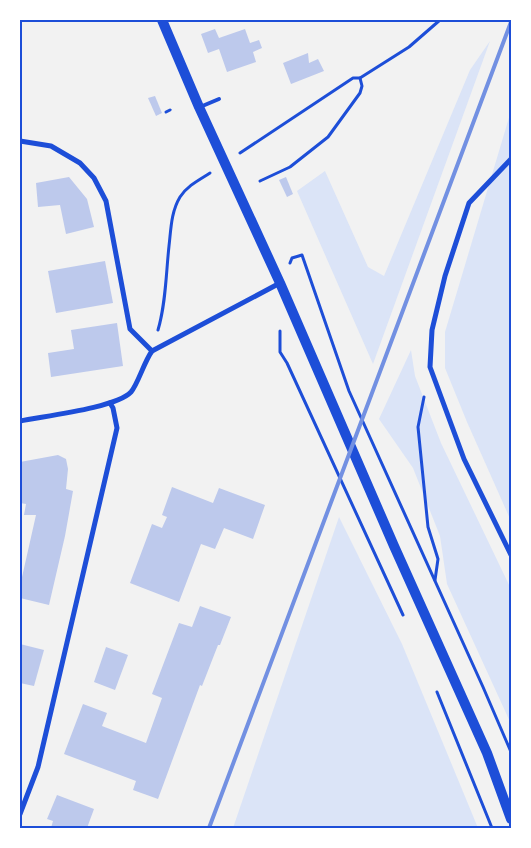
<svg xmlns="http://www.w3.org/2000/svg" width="531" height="848" font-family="Ubuntu,sans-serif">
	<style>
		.green { fill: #dbe4f7 }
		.building { fill: #bdc9ec }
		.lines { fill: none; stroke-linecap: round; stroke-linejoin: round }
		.path { stroke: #1d4ed8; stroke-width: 3 }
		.service { stroke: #1d4ed8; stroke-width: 4 }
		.minor { stroke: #1d4ed8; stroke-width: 5 }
		.secondary { stroke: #1d4ed8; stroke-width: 10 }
		.rail { stroke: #7290e2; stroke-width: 4 }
		.neatline { fill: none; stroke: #1d4ed8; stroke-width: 2 }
	</style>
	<rect width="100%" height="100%" fill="#f2f2f2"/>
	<g class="green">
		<path d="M 490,41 L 373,364 L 297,191 L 325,171 L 368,267 L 384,276 L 470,70 Z"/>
		<path d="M 511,111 L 511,521 L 467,422 L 445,368 L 445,332 Z"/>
		<path d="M 411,350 L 415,376 L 441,443 L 511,589 L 511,724 L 447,584 L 440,536 L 413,468 L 379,419 Z"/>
		<path d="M 339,517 L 402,644 L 478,828 L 233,828 Z"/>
	</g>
	<g class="building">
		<path d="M 215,29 L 219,38 L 245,29 L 250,43 L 259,40 L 262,48 L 253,52 L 256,62 L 227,72 L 219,49 L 208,53 L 201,34 Z"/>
		<path d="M 308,53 L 309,63 L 318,59 L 324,71 L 291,84 L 283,63 Z"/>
		<path d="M 155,96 L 162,113 L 156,116 L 148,98 Z"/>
		<path d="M 69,177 L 87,199 L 94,227 L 66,234 L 60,205 L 38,207 L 36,183 Z"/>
		<path d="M 286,177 L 293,194 L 287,197 L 279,180 Z"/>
		<path d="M 105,261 L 113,303 L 56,313 L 48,271 Z"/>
		<path d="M 117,323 L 123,366 L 51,377 L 48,353 L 74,349 L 71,330 Z"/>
		<path d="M 58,455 L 66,459 L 68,469 L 66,489 L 73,491 L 65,536 L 49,605 L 20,598 L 20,586 L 36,515 L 24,515 L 26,504 L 20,503 L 20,462 Z"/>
		<path d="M 172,487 L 213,503 L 219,488 L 265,505 L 253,539 L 224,528 L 215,549 L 201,544 L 179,602 L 130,583 L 152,524 L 162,528 L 167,517 L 162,515 Z"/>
		<path d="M 200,606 L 231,617 L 220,645 L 218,645 L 202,686 L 200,685 L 158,799 L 133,790 L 136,781 L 64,754 L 83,704 L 107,713 L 102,726 L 146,743 L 162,698 L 152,694 L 179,623 L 192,627 Z"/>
		<path d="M 20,644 L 44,650 L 34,686 L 20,683 Z"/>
		<path d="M 106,647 L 128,655 L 115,690 L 94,682 Z"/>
		<path d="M 57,795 L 94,809 L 87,828 L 51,828 L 53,821 L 47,819 Z"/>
	</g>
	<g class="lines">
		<g class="path">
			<path d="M 166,112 L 170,110"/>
			<path d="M 240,153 L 353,78 L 360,78 L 409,47 L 440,20"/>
			<path d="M 260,181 L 290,167 L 328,137 L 360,93 L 362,86 L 360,78"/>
			<path d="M 290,263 L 292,258 L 302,255 L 349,391 L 483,687 L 511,752"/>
			<path d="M 158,330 C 166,303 166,273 169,246 C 171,229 171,212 180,197 C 187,186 199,180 210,173"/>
			<path d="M 280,331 L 280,352 L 287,363 L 403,615"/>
			<path d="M 424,397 L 418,427 L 428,527 L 438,559 L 435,580"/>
			<path d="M 437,692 L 492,828"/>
		</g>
		<path class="service" d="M 200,107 L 219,99"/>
		<g class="minor">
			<path d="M 20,141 L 51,146 L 80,163 L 94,178 L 106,201 L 130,329 L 152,351"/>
			<path d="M 511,159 L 469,203 L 445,276 L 432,330 L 430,367 L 464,459 L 511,555"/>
			<path d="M 20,421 C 44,416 116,408 131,392 C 138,384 144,362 152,351 L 280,283"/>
			<path d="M 20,814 L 38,767 L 117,428 L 113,408 L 110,403"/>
		</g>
		<path class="secondary" d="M 162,20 L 199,107 L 280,283 L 394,546 L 487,753 L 511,819"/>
		<path class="rail" d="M 209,828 L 511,22"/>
	</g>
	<rect width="531" height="848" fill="none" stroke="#ffffff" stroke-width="42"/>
	<rect x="21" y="21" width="489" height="806" class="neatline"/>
</svg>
